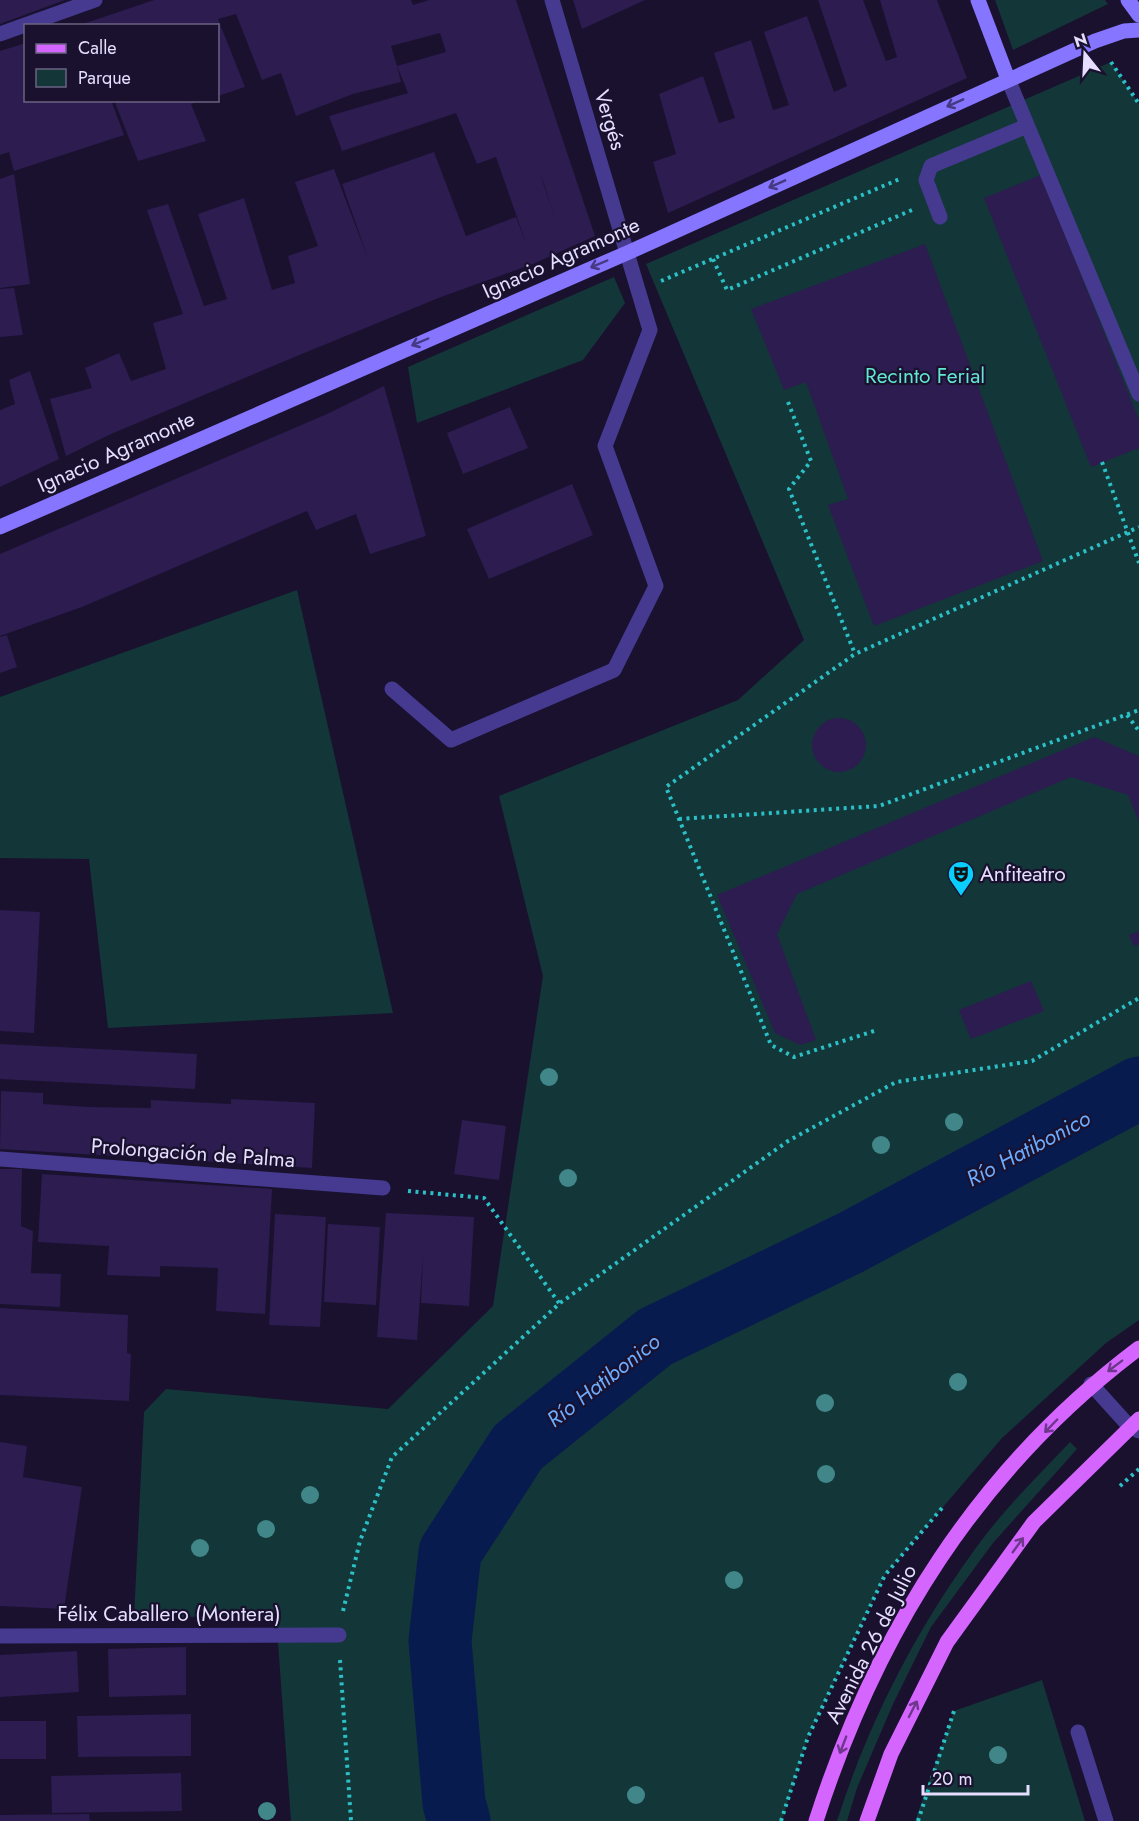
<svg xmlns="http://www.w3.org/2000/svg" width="1139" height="1821" font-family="Jost,sans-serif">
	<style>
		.green { fill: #133639 }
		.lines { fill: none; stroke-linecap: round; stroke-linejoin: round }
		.river { stroke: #081b4f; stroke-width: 63 }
		.building { fill: #2c1c50; fill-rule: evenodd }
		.path { stroke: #2bc0c6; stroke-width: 4; stroke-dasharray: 3 4.5; stroke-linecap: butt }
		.service { stroke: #453a8f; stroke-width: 15 }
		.minor { stroke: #453a8f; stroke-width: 15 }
		.secondary { stroke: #8675ff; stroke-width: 15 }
		.primary { stroke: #d565ff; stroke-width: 15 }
		.tree { fill: #418789 }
		.oneway { stroke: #453982 }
		.oneway2 { stroke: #6e378c }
		.labels { text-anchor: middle; stroke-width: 4.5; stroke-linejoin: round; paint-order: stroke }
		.street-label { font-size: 21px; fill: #e5deff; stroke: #19112e }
		.park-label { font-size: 21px; fill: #62e7d3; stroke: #19112e }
		.poi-label { font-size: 21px; fill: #e5deff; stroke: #19112e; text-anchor: start }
		.water-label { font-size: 22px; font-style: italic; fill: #6cacff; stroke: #19112e }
	</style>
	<rect width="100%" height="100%" fill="#19112e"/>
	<g class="green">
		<path d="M 995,0 L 1105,0 L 1108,4 L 1013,50 Z"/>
		<path d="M 1111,62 L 1139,104 L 1139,1320 L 1106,1343 L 1002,1438 L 885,1575 L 808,1737 L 782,1821 L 291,1821 L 276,1615 L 134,1618 L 144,1412 L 166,1389 L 388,1409 L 493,1306 L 543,976 L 499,796 L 738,700 L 804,640 L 646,264 Z"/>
		<path d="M 614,277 L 625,303 L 583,360 L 417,423 L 408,367 Z"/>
		<path d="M 297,590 L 393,1013 L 108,1028 L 89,859 L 0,858 L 0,697 Z"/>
		<path d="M 1070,1442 L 1077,1449 L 993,1543 L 931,1627 L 893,1704 L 857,1788 L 847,1821 L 837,1821 C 869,1720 918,1626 981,1541 C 1007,1506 1040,1474 1070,1442 Z"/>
		<path d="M 1042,1680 L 1085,1821 L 915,1821 L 954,1711 Z"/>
	</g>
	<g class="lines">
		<path class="river" d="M 459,1821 L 454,1803 L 440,1641 L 450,1552 L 518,1447 L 655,1337 L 850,1243 L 1139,1088"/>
	</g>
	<g class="building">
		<path d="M 0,0 L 65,0 L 0,24 Z"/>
		<path d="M 154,0 L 411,0 L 413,5 L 429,0 L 516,0 L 595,236 L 533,264 L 441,297 L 297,356 L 111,434 L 66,456 L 50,399 L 92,388 L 85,368 L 119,353 L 131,381 L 166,369 L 153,323 L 183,314 L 147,210 L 168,204 L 204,306 L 227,299 L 198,214 L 244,198 L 272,290 L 295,283 L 288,256 L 318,246 L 295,182 L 334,169 L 369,261 L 342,184 L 434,152 L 466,236 L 516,217 L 526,243 L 496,157 L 477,164 L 456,113 L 342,151 L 329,116 L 408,93 L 397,66 L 401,82 L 353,94 L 296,116 L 281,73 L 262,80 L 236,14 L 218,19 L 245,87 L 218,96 L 218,26 L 77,26 ZM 440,33 L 446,52 L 397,66 L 391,46 ZM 540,174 L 545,187 L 554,215 Z"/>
		<path d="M 573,0 L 645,0 L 582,29 Z"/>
		<path d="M 818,0 L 863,0 L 886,61 L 897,57 L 880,0 L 937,0 L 967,78 L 668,213 L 653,162 L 676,154 L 659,94 L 703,76 L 719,123 L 735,118 L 714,53 L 751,40 L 773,110 L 789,105 L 764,32 L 807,16 L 834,92 L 847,86 Z"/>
		<path d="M 26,43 L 26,100 L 111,100 L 124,135 L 14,171 L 9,152 L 0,155 L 0,51 Z"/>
		<path d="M 114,100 L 201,100 L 191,104 L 206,141 L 138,161 Z"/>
		<path d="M 14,174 L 30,284 L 0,288 L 0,179 Z"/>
		<path d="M 1041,175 L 1139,420 L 1139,448 L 1091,467 L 984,198 Z"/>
		<path d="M 925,244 L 1043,561 L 874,626 L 828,505 L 848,499 L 806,382 L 784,390 L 751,309 Z"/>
		<path d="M 14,288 L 23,335 L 0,337 L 0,289 Z"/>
		<path d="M 30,371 L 59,459 L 0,487 L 0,410 L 15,404 L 9,380 Z"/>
		<path d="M 384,386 L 426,536 L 370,554 L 356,514 L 316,530 L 307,511 L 82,607 L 0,636 L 0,554 L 327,414 Z"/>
		<path d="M 510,407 L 528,448 L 463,474 L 447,433 Z"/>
		<path d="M 572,484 L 593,535 L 489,579 L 467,529 Z"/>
		<path d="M 7,635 L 17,667 L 0,673 L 0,637 Z"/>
		<circle cx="839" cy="745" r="27"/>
		<path d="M 1094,737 L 1139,756 L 1139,822 L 1128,795 L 1071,777 L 797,894 L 777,934 L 816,1040 L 800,1045 L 775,1033 L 717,895 Z"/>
		<path d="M 0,910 L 40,912 L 34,1033 L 0,1031 Z"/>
		<path d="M 1139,931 L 1139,944 L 1134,946 L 1129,935 Z"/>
		<path d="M 1031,981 L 1044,1011 L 971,1039 L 959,1010 Z"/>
		<path d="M 0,1044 L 197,1054 L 195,1089 L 0,1079 Z"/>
		<path d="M 1,1091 L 43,1093 L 43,1104 L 89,1107 L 151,1108 L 151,1100 L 231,1104 L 231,1099 L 315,1103 L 312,1168 L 0,1149 Z"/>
		<path d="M 462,1120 L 506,1126 L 499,1180 L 454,1174 Z"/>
		<path d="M 0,1169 L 22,1169 L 21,1226 L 33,1231 L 31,1273 L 61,1274 L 60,1307 L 0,1304 Z"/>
		<path d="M 42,1174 L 272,1189 L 265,1314 L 216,1311 L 218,1268 L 160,1266 L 160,1277 L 107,1275 L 109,1246 L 38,1242 Z"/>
		<path d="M 386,1213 L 474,1217 L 469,1306 L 421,1303 L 423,1255 L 417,1340 L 377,1337 Z"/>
		<path d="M 275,1214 L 326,1217 L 320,1327 L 269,1325 Z"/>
		<path d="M 328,1224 L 380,1227 L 376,1305 L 324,1302 Z"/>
		<path d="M 0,1308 L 128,1315 L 127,1353 L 131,1354 L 129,1401 L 0,1395 Z"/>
		<path d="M 0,1442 L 27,1446 L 23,1477 L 82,1487 L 64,1609 L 0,1606 Z"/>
		<path d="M 186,1647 L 186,1695 L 109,1697 L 108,1649 Z"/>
		<path d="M 77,1651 L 79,1692 L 0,1697 L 0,1655 Z"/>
		<path d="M 191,1714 L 191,1756 L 78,1757 L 77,1716 Z"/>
		<rect x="0" y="1721" width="46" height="38"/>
		<path d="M 181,1773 L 182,1811 L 52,1813 L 51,1776 Z"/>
		<path d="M 89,1814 L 90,1821 L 0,1821 L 0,1815 Z"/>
	</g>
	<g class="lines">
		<g class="path">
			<path d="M 1111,62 L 1139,104"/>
			<path d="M 713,259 L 727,290 L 912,210"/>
			<path d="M 661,281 L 902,178"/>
			<path d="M 788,402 L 811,461 L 789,489 L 855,654"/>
			<path d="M 1102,462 L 1139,563"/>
			<path d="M 1127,715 L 1139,731"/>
			<path d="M 679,819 L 879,806 L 1139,710"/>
			<path d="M 874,1031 L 794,1057 L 771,1045 L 666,787 L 855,654 L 1139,527"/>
			<path d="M 408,1191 L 484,1198 L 559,1303"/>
			<path d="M 1120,1486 L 1139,1469"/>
			<path d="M 343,1611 L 360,1541 L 392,1457 L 560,1303 L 788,1141 L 896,1082 L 1032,1061 L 1139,998"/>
			<path d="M 340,1660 L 351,1821"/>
			<path d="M 781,1821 L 808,1737 L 885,1575 L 942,1508"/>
			<path d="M 918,1821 L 954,1711"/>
		</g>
		<g class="service">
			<path d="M 1008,79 L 1139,394"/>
			<path d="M 940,217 L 926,180 L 931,166 L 1027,126"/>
			<path d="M 392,689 L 451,740 L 614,670 L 656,586 L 605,446 L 650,330 L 627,253"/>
			<path d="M 1078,1732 L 1106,1821"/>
		</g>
		<g class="minor">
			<path d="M 552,0 L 627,253"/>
			<path d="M 0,34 L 95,0"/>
			<path d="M 0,1159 L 383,1188"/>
			<path d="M 1091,1384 L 1129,1426 L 1139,1431"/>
			<path d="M 0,1636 L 339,1635"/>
		</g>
		<g class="secondary">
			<path d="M 978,0 L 1008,79"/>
			<path d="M 1128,0 L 1139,15"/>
			<path d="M 0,527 L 627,253 L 1095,41 L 1124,31 L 1139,30"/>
		</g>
		<g class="primary">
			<path d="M 816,1821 C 877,1631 978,1469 1139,1348"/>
			<path d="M 867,1821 L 891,1754 L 947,1642 L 1034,1522 L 1139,1419"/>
		</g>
	</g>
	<g class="tree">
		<circle cx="549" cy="1077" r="9"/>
		<circle cx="954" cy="1122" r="9"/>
		<circle cx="881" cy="1145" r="9"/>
		<circle cx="568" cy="1178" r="9"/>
		<circle cx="958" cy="1382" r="9"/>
		<circle cx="825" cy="1403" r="9"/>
		<circle cx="826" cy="1474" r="9"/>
		<circle cx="310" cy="1495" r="9"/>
		<circle cx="266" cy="1529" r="9"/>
		<circle cx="200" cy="1548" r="9"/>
		<circle cx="734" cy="1580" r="9"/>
		<circle cx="998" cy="1755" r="9"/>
		<circle cx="636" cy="1795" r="9"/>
		<circle cx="267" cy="1811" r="9"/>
	</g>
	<defs><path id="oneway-shaft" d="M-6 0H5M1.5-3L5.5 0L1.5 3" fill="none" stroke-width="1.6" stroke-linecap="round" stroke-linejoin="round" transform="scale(1.5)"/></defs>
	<g class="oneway">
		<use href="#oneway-shaft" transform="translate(955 103) rotate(156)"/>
		<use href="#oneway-shaft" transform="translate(777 184) rotate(156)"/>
		<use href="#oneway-shaft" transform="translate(599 264) rotate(157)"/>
		<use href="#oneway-shaft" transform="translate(420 342) rotate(157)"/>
	</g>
	<g class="oneway2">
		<use href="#oneway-shaft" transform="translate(1115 1366) rotate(143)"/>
		<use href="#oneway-shaft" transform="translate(1051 1426) rotate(134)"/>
		<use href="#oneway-shaft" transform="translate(1018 1545) rotate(-54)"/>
		<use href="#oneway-shaft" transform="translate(913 1709) rotate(-63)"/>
		<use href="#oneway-shaft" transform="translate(843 1745) rotate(111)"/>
	</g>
	<defs>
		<g id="theatre-pin" transform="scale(1.35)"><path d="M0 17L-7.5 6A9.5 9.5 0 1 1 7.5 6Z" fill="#0aceff" stroke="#19112e"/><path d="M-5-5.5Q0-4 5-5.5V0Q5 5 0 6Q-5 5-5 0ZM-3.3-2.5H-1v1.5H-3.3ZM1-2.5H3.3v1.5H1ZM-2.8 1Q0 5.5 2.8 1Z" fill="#111"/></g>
	</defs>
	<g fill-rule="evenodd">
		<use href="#theatre-pin" x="961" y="874"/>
	</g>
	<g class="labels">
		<g class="street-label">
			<text transform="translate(610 120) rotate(73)" y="7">Vergés</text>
			<text transform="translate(561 258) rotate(-24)" y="7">Ignacio Agramonte</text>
			<text transform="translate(116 452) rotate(-24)" y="7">Ignacio Agramonte</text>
			<text transform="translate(193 1153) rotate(4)" y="7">Prolongación de Palma</text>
			<text x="169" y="1621">Félix Caballero (Montera)</text>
			<text transform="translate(871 1644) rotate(-63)" y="7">Avenida 26 de Julio</text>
		</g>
		<g class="park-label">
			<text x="925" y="383">Recinto Ferial</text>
		</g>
		<g class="poi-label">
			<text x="980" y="881">Anfiteatro</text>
		</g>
		<g class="water-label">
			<text transform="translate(1028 1148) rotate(-28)" y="8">Río Hatibonico</text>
			<text transform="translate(603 1380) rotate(-38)" y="8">Río Hatibonico</text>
		</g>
	</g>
	<rect x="24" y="24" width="195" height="78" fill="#19112e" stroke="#6b6382" stroke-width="1.5"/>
	<rect x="36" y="44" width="30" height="9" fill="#d565ff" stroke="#6b6382" stroke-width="1.5"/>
	<text x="78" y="54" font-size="18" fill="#e5deff">Calle</text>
	<rect x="36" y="69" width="30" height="18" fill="#133639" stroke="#6b6382" stroke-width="1.5"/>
	<text x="78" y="84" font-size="18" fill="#e5deff">Parque</text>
	<g transform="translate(1085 54) rotate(342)" stroke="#19112e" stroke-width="4.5" paint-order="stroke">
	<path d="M0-4.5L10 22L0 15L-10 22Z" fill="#e5deff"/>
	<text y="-9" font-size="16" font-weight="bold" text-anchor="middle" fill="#e5deff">N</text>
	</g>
	<path d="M923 1785v9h105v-9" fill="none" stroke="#e5deff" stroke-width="3"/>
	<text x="932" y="1785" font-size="18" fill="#e5deff" stroke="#19112e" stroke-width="4.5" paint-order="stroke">20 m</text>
</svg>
